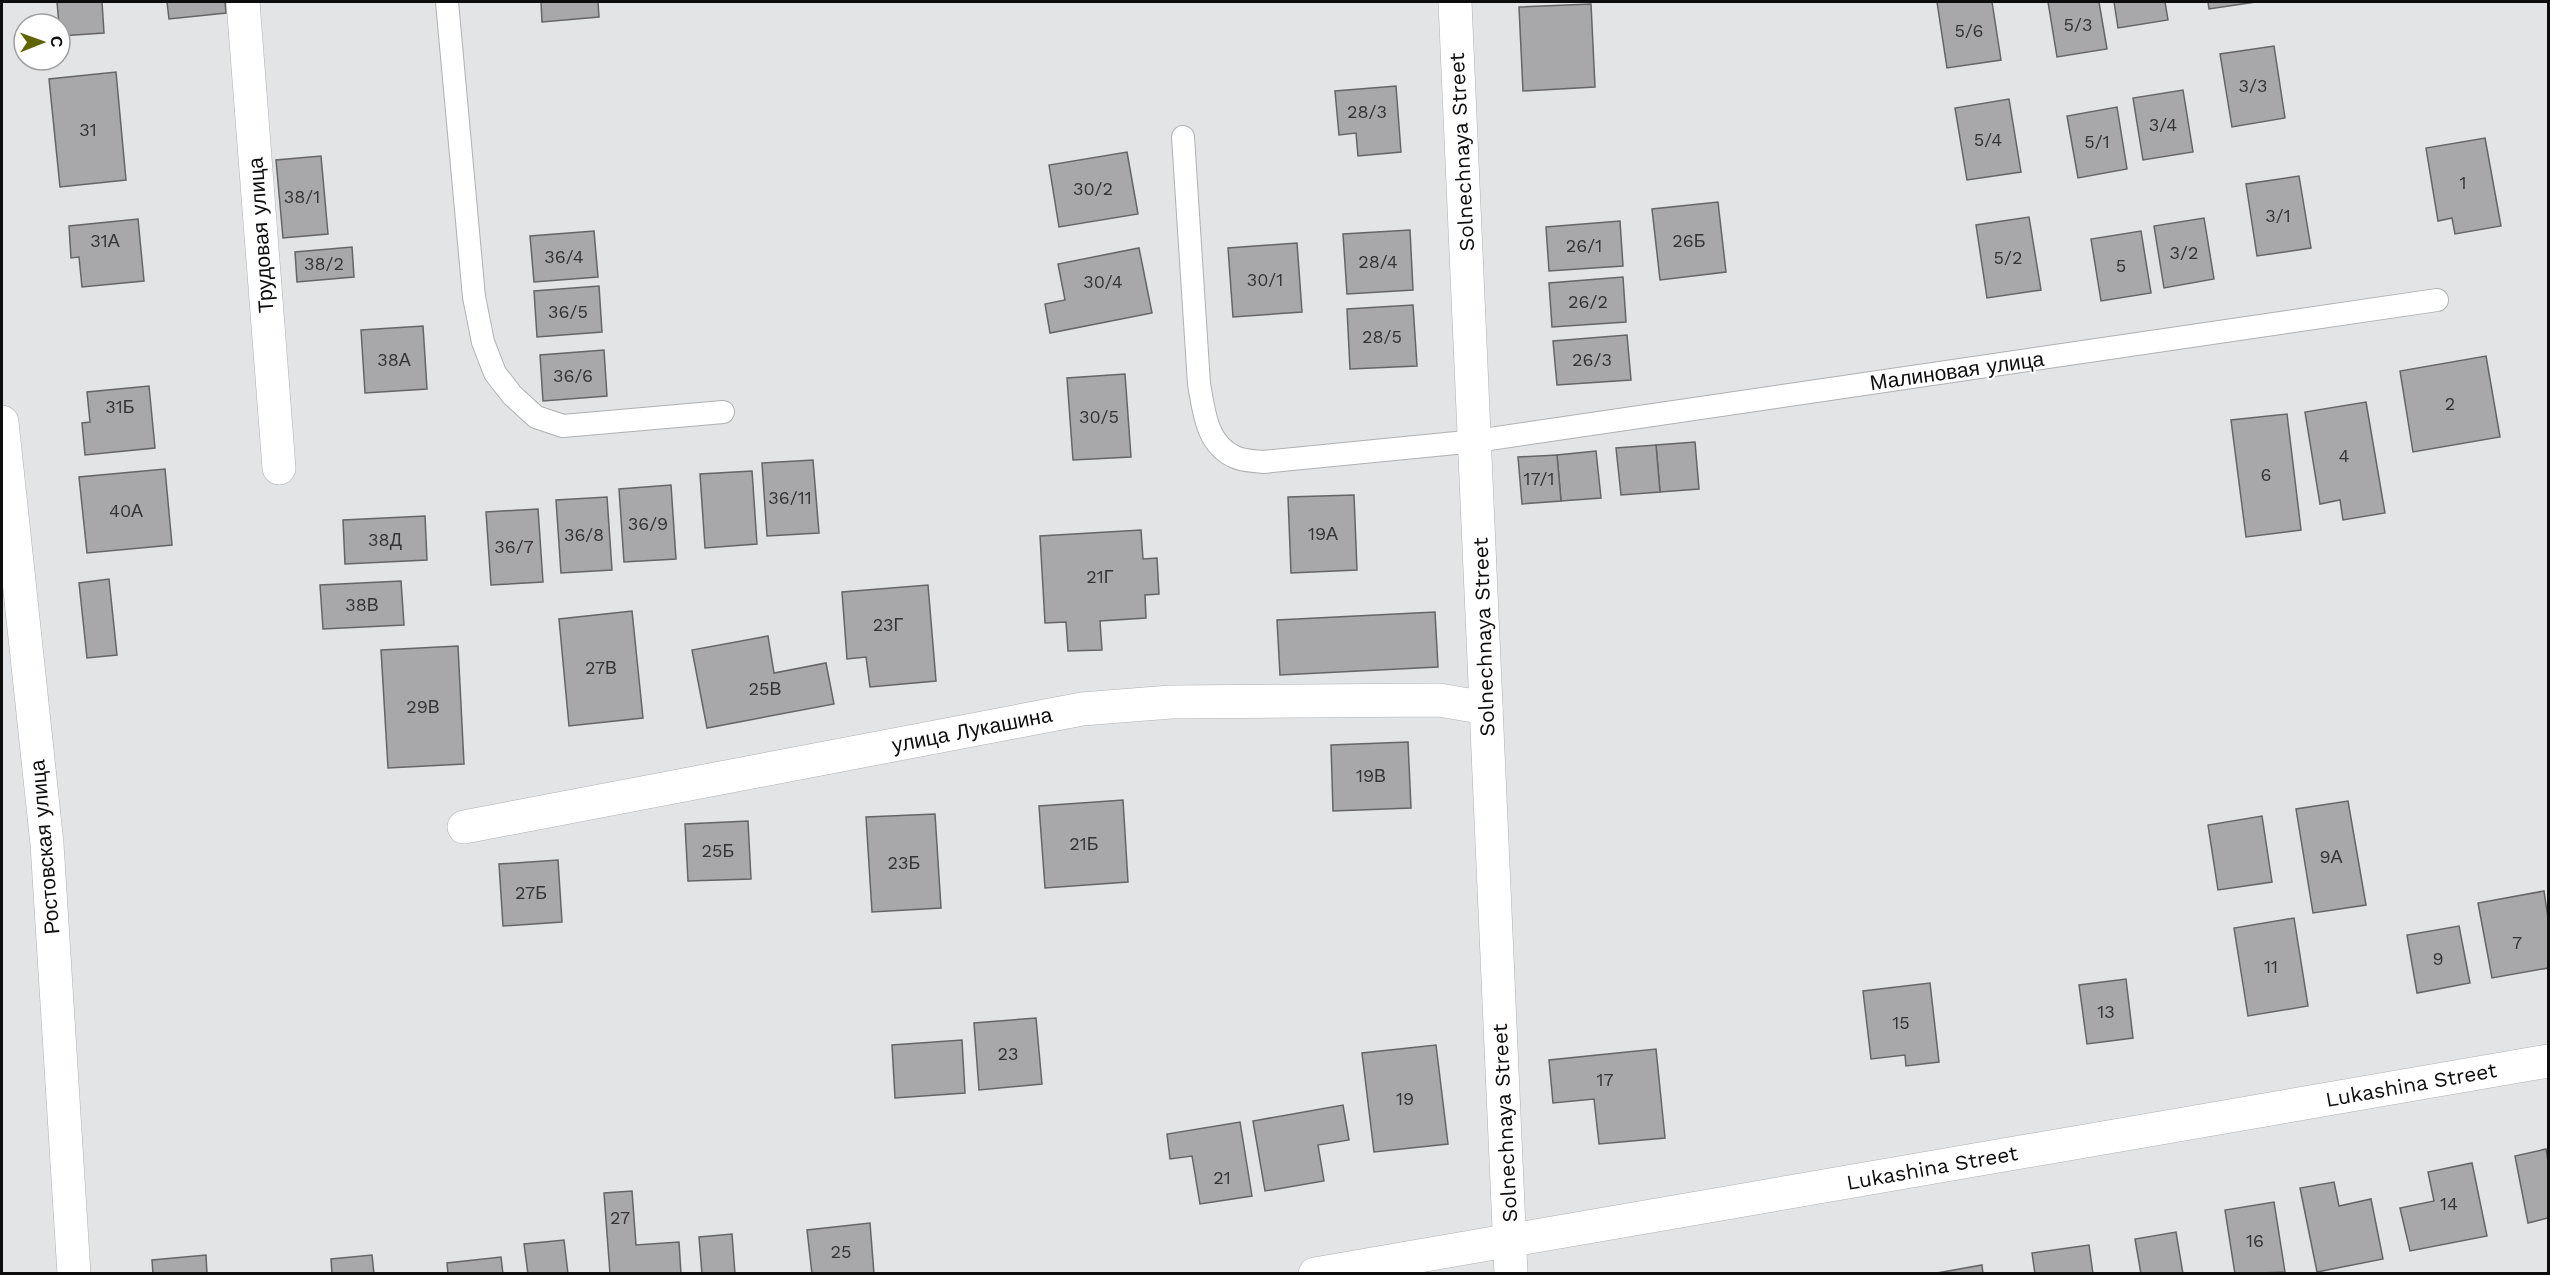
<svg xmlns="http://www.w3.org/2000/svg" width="2550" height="1275" font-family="'Work Sans',sans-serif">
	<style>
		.building { fill: #a8a7a9; stroke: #666566; stroke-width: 1.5 }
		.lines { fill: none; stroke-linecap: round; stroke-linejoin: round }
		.service-casing { stroke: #afb0b2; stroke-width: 24 }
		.minor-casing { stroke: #afb0b2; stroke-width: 34 }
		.service { stroke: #fff; stroke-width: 22 }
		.minor { stroke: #fff; stroke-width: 33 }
		.labels { text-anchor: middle; stroke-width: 4.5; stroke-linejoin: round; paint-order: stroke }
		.number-label { font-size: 18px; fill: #343435 }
		.street-label { font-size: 21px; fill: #0d0d0e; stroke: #fff }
	</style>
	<rect width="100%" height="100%" fill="#e3e4e6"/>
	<g class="building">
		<path d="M 57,2 L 102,2 L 104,33 L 60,36 Z"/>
		<path d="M 167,2 L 225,2 L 226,13 L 169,19 Z"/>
		<path d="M 541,2 L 598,2 L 599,17 L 542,22 Z"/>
		<path d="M 1937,2 L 1992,2 L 2001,60 L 1947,68 Z"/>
		<path d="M 2048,2 L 2099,2 L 2107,49 L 2057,57 Z"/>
		<path d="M 2114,2 L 2165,2 L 2168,20 L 2118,28 Z"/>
		<path d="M 2208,2 L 2256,2 L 2209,9 Z"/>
		<path d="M 1591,4 L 1595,87 L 1523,91 L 1519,7 Z"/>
		<path d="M 2274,46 L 2285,118 L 2232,127 L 2220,54 Z"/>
		<path d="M 116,72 L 126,180 L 60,187 L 49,79 Z"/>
		<path d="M 1396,86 L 1401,152 L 1358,156 L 1356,133 L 1339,135 L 1335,91 Z"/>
		<path d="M 2183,90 L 2193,152 L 2143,160 L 2133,98 Z"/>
		<path d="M 2009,99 L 2021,172 L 1967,180 L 1955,108 Z"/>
		<path d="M 2117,107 L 2127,169 L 2078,178 L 2067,116 Z"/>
		<path d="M 2485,138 L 2501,226 L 2455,234 L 2452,218 L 2438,221 L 2426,148 Z"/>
		<path d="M 1127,152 L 1138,214 L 1059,227 L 1049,165 Z"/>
		<path d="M 321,156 L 328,234 L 283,238 L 276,160 Z"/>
		<path d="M 2299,176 L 2311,248 L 2257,256 L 2246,184 Z"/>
		<path d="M 1718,202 L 1726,272 L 1660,280 L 1652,209 Z"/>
		<path d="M 2029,217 L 2041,290 L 1987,298 L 1976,225 Z"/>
		<path d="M 2204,218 L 2214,279 L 2164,288 L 2154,226 Z"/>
		<path d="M 138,219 L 144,281 L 82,287 L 79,257 L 71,258 L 69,226 Z"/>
		<path d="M 1620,221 L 1623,266 L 1549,271 L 1546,227 Z"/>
		<path d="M 1410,230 L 1413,290 L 1347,294 L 1343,234 Z"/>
		<path d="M 594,231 L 598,277 L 534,282 L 530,236 Z"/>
		<path d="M 2141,231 L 2151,293 L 2101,301 L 2091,239 Z"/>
		<path d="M 1297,243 L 1302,312 L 1233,317 L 1228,248 Z"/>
		<path d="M 352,247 L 354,277 L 297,282 L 295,252 Z"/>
		<path d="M 1139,248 L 1152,313 L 1050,333 L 1045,304 L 1065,300 L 1058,264 Z"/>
		<path d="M 1623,277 L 1626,322 L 1552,327 L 1549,283 Z"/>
		<path d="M 599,286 L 602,332 L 537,337 L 534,291 Z"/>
		<path d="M 1413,305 L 1417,366 L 1350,369 L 1347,309 Z"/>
		<path d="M 423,326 L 427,389 L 365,393 L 361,330 Z"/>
		<path d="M 1627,335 L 1631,380 L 1557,385 L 1553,341 Z"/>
		<path d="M 604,350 L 607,396 L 543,401 L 540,355 Z"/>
		<path d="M 2486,356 L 2500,437 L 2413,452 L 2400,371 Z"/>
		<path d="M 1125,374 L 1131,457 L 1073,460 L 1067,378 Z"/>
		<path d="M 149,386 L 155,448 L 85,455 L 82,423 L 90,422 L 87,392 Z"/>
		<path d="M 2366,402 L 2385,513 L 2343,520 L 2340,500 L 2320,504 L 2305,412 Z"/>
		<path d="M 2287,414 L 2301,530 L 2246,537 L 2231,420 Z"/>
		<path d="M 1695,442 L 1699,489 L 1660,492 L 1656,445 Z"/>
		<path d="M 1656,445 L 1660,492 L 1621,495 L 1616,448 Z"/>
		<path d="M 1596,451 L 1601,498 L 1561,501 L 1557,455 Z"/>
		<path d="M 1557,455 L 1561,501 L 1522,504 L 1518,457 Z"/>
		<path d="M 813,460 L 819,533 L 767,536 L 762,463 Z"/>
		<path d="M 165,469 L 172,545 L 87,553 L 79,477 Z"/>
		<path d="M 752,471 L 757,544 L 705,548 L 700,474 Z"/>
		<path d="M 671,485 L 676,559 L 624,562 L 619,489 Z"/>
		<path d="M 1354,495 L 1357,570 L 1291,573 L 1288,497 Z"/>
		<path d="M 607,497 L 612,570 L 561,573 L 556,500 Z"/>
		<path d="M 538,509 L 543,582 L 491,585 L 486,512 Z"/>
		<path d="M 425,516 L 427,560 L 345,564 L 343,520 Z"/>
		<path d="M 1141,530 L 1143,559 L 1157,558 L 1159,594 L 1145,595 L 1146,618 L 1100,621 L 1102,650 L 1068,651 L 1066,622 L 1045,623 L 1040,536 Z"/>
		<path d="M 109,579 L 117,655 L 87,658 L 79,583 Z"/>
		<path d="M 401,581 L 404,625 L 323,629 L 320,585 Z"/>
		<path d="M 928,585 L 936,681 L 870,687 L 866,657 L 847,659 L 842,592 Z"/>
		<path d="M 632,611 L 643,718 L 569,726 L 559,619 Z"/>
		<path d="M 1435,612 L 1438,667 L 1280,675 L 1277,620 Z"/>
		<path d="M 768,636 L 774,673 L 826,663 L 834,704 L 707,728 L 692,650 Z"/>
		<path d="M 458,646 L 464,764 L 388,768 L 381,650 Z"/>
		<path d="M 1408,742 L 1411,808 L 1333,811 L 1331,745 Z"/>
		<path d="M 1123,800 L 1128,882 L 1045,888 L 1039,806 Z"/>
		<path d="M 2348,801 L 2366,905 L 2313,913 L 2296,809 Z"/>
		<path d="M 935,814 L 941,908 L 872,912 L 866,817 Z"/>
		<path d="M 2262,816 L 2272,882 L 2218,890 L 2208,825 Z"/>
		<path d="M 748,821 L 751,879 L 688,881 L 685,824 Z"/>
		<path d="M 558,860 L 562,922 L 503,926 L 499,864 Z"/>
		<path d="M 2544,891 L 2548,918 L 2548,968 L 2492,978 L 2478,903 Z"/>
		<path d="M 2294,918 L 2308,1006 L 2248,1016 L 2234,928 Z"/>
		<path d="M 2459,926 L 2470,983 L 2417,993 L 2407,935 Z"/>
		<path d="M 2126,979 L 2133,1038 L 2087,1044 L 2079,985 Z"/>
		<path d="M 1930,983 L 1939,1062 L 1906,1066 L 1905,1055 L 1871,1059 L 1863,991 Z"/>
		<path d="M 1036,1018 L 1042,1084 L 979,1090 L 974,1023 Z"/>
		<path d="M 962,1040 L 965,1093 L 895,1098 L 892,1045 Z"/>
		<path d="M 1436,1045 L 1448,1144 L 1374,1152 L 1362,1053 Z"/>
		<path d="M 1656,1049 L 1665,1138 L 1599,1144 L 1594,1099 L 1553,1103 L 1549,1060 Z"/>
		<path d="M 1343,1105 L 1349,1140 L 1318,1145 L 1324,1181 L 1265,1191 L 1253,1121 Z"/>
		<path d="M 1240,1122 L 1252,1196 L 1200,1204 L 1192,1156 L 1170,1159 L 1167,1134 Z"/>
		<path d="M 2546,1149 L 2548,1161 L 2548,1218 L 2528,1223 L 2515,1156 Z"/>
		<path d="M 2472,1163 L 2487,1236 L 2410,1251 L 2400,1208 L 2434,1201 L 2428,1172 Z"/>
		<path d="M 2334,1182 L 2339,1206 L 2371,1199 L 2383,1259 L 2317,1272 L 2300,1188 Z"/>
		<path d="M 632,1191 L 636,1245 L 679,1242 L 681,1274 L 610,1274 L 604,1193 Z"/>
		<path d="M 2274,1202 L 2285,1272 L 2235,1274 L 2225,1210 Z"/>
		<path d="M 870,1223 L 874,1274 L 812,1274 L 807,1230 Z"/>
		<path d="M 2176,1232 L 2183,1274 L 2141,1274 L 2135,1239 Z"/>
		<path d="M 732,1234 L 735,1274 L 702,1274 L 699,1237 Z"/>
		<path d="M 564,1240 L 568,1274 L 528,1274 L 524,1244 Z"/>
		<path d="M 2089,1245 L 2093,1274 L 2035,1274 L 2032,1253 Z"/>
		<path d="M 206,1255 L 207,1274 L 153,1274 L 152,1260 Z"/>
		<path d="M 372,1255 L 374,1274 L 332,1274 L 331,1259 Z"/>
		<path d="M 501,1257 L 503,1274 L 448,1274 L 447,1263 Z"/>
		<path d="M 1982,1265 L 1983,1274 L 1937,1274 L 1937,1273 Z"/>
	</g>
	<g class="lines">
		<g class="service-casing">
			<g id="service">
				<path d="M 447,2 L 474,297 L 483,342 L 495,373 L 512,395 L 536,417 L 563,426 L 723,412"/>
				<path d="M 1183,137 L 1199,384 C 1204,411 1206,444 1235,457 C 1243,461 1255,461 1263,462 L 1476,441 L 2437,300"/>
			</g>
		</g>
		<g class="minor-casing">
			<g id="minor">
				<path d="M 243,2 L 279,468"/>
				<path d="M 1455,2 L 1511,1274"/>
				<path d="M 2,422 L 47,844 L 74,1274"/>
				<path d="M 464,827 L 1082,709 L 1171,702 L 1439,700 L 1486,708"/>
				<path d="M 1315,1274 L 2548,1061"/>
			</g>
		</g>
		<use href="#service" class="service"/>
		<use href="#minor" class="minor"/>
	</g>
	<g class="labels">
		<g class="number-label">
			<text x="2078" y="31">5/3</text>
			<text x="1969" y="37">5/6</text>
			<text x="2253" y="92">3/3</text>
			<text x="1367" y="118">28/3</text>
			<text x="2163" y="131">3/4</text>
			<text x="88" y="136">31</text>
			<text x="1988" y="146">5/4</text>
			<text x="2097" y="148">5/1</text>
			<text x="2463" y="189">1</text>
			<text x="1093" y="195">30/2</text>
			<text x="302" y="203">38/1</text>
			<text x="2278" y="222">3/1</text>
			<text x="105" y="247">31А</text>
			<text x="1689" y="247">26Б</text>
			<text x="1584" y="252">26/1</text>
			<text x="2184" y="259">3/2</text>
			<text x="564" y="263">36/4</text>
			<text x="2008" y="264">5/2</text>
			<text x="1378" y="268">28/4</text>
			<text x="324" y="270">38/2</text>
			<text x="2121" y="272">5</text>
			<text x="1265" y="286">30/1</text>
			<text x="1103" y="288">30/4</text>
			<text x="1588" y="308">26/2</text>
			<text x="568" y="318">36/5</text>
			<text x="1382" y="343">28/5</text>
			<text x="394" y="366">38А</text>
			<text x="1592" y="366">26/3</text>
			<text x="573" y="382">36/6</text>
			<text x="2450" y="410">2</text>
			<text x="120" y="413">31Б</text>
			<text x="1099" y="423">30/5</text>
			<text x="2344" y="462">4</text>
			<text x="2266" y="481">6</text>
			<text x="1539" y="485">17/1</text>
			<text x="790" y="504">36/11</text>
			<text x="126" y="517">40А</text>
			<text x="648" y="530">36/9</text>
			<text x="1323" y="540">19А</text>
			<text x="584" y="541">36/8</text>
			<text x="385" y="546">38Д</text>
			<text x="514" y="553">36/7</text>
			<text x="1100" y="583">21Г</text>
			<text x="362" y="611">38В</text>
			<text x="888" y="631">23Г</text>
			<text x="601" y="674">27В</text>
			<text x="765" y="695">25В</text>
			<text x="423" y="713">29В</text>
			<text x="1371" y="782">19В</text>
			<text x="1084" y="850">21Б</text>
			<text x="718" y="857">25Б</text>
			<text x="2331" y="863">9А</text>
			<text x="904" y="869">23Б</text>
			<text x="531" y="899">27Б</text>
			<text x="2517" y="949">7</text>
			<text x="2438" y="965">9</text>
			<text x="2271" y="973">11</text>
			<text x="2106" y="1018">13</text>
			<text x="1901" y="1029">15</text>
			<text x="1008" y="1060">23</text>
			<text x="1605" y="1086">17</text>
			<text x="1405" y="1105">19</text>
			<text x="1222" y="1184">21</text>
			<text x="2449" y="1210">14</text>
			<text x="620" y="1224">27</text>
			<text x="2255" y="1247">16</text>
			<text x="841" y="1258">25</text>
		</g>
		<g class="street-label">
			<text transform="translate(1462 152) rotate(-93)" y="7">Solnechnaya Street</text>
			<text transform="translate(261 235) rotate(-94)" y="7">Трудовая улица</text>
			<text transform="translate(1957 371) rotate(-8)" y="7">Малиновая улица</text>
			<text transform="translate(1484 637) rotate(-92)" y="7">Solnechnaya Street</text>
			<text transform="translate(972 730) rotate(-11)" y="7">улица Лукашина</text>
			<text transform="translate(45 847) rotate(-95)" y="7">Ростовская улица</text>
			<text transform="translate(2411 1085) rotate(-10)" y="7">Lukashina Street</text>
			<text transform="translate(1505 1123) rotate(-93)" y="7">Solnechnaya Street</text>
			<text transform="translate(1932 1168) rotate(-10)" y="7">Lukashina Street</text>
		</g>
	</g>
	<rect width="2550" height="1275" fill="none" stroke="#0d0d0e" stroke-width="6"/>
	<g transform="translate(42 42) rotate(89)"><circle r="28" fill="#ffffff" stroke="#9e9e9f" stroke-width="1.5"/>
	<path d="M0-4.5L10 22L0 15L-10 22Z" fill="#5f6503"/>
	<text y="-9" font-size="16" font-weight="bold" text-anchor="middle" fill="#0d0d0e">С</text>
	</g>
</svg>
